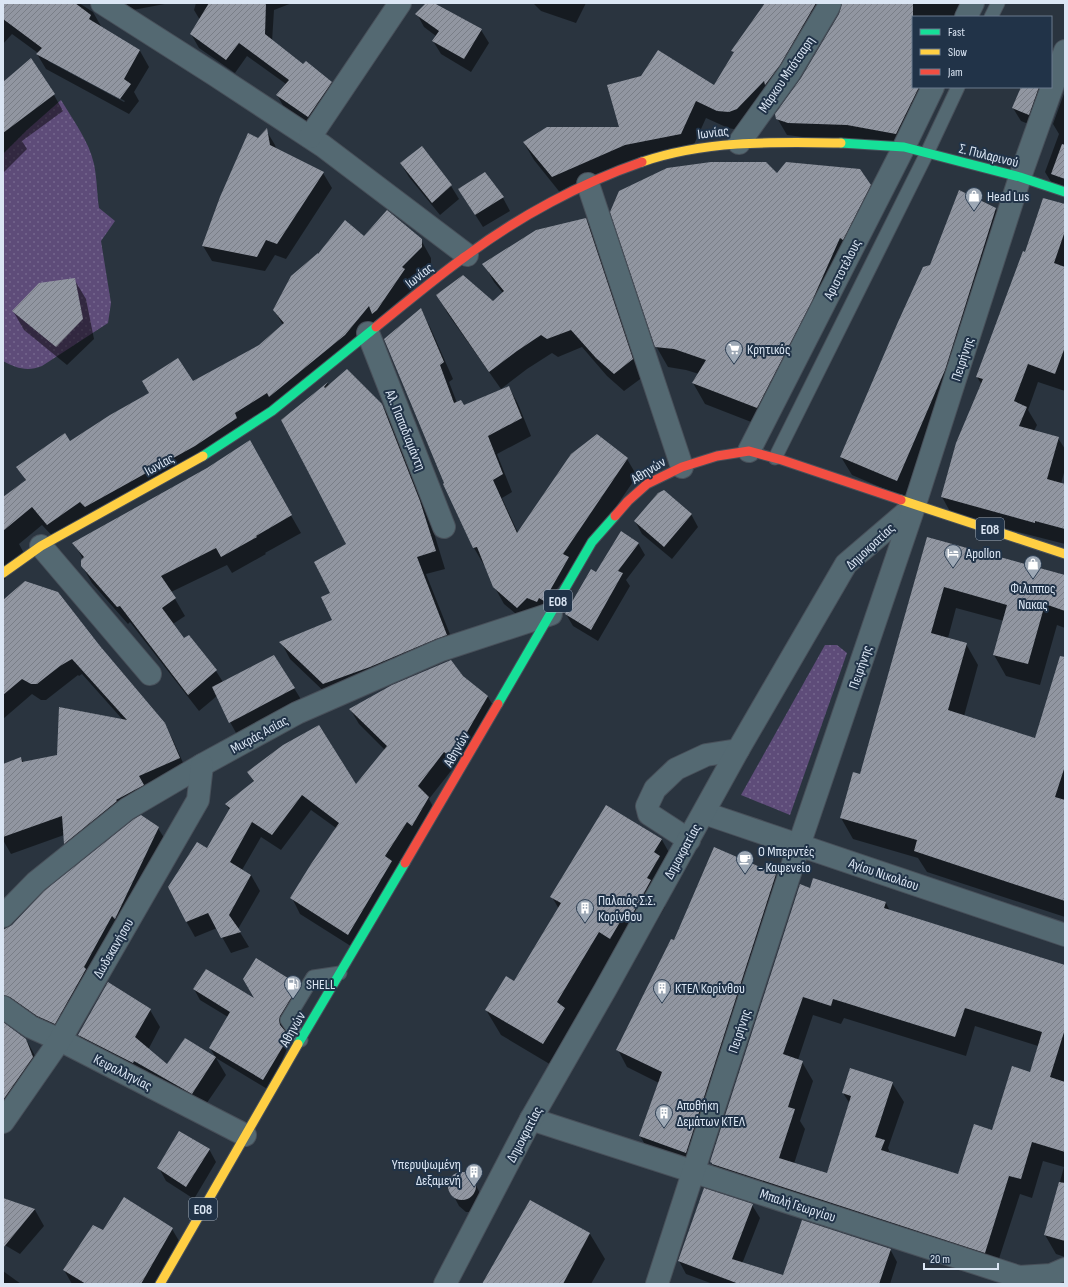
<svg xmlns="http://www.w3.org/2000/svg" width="1068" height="1287" font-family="'Sofia Sans Condensed',sans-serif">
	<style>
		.park { fill: url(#park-dots) }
		.shadow { fill: #0007; fill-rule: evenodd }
		.building { fill: url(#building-hatch); fill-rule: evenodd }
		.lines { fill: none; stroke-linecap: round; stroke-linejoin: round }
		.lane-casing { stroke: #48505a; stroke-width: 15 }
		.street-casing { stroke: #48505a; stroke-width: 24 }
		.fast-casing { stroke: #48505a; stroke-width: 11 }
		.slow-casing { stroke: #48505a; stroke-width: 11 }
		.jam-casing { stroke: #48505a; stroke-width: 11 }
		.lane { stroke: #546972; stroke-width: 13 }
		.street { stroke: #546972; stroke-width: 22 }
		.fast { stroke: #16e098; stroke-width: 9 }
		.slow { stroke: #ffcf43; stroke-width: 9 }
		.jam { stroke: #f24e42; stroke-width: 9 }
		.labels { text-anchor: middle; stroke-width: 4; stroke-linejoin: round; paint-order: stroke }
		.shield { fill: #213348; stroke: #a3b0c0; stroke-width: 1 }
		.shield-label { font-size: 13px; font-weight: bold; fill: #dbe6f4 }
		.street-label { font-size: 14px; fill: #dbe6f4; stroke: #213348 }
		.poi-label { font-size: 14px; fill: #dbe6f4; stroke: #213348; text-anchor: start }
	</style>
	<defs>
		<pattern id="park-dots" width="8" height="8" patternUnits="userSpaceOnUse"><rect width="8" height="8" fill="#5e4c79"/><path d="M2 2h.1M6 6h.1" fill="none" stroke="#74668d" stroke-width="1.8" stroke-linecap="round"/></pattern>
		<pattern id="building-hatch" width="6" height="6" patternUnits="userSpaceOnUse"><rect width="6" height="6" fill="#9196a1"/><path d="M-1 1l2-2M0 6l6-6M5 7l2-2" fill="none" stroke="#797e87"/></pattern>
	</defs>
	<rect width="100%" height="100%" fill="#2a343f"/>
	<g class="park">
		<path d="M 61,100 C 73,120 89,141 94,164 C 97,179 97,194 99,208 L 115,221 L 101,241 L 111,303 L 108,323 L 42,366 C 27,372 16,368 3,361 L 3,154 L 27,130 Z"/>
		<path d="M 825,645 L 837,645 L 847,653 L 790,815 L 741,795 Z"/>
	</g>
	<g class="shadow">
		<path d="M 3,3 L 79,3 L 93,12 L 102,28 L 140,51 L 149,67 L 134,92 L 139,101 L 129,114 L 46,69 L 37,54 L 38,53 L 12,34 L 3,44 ZM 48,59 L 125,101 L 124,102 L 48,61 Z"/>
		<path d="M 125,3 L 170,3 L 133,10 Z"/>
		<path d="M 196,3 L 292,3 L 274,10 L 272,42 L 303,65 L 331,82 L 339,96 L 316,131 L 285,109 L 277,95 L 286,84 L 247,56 L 235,73 L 199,48 L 191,34 L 200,20 L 194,10 Z"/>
		<path d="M 427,3 L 432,3 L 481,30 L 489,43 L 471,72 L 441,54 L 433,41 L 436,36 L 424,27 L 417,14 Z"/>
		<path d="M 533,3 L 586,3 L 576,23 L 541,11 Z"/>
		<path d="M 766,3 L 836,3 L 739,130 L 728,128 L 706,118 L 691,151 L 562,195 L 534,160 L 524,143 L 620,128 L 714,86 L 734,53 L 733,51 Z"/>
		<path d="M 839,3 L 982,3 L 970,17 L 913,17 L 913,87 L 941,87 L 906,150 L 787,135 L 777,118 L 841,13 L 842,8 Z"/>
		<path d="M 3,83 L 54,95 L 63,111 L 22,141 L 27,149 L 3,173 Z"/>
		<path d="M 1022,87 L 1051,87 L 1036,127 L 1021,121 L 1013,108 Z"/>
		<path d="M 1065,91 L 1065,193 L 1056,190 L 1045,172 L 1059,134 L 1053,124 Z"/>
		<path d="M 266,130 L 275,145 L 276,149 L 323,173 L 332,188 L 286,259 L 275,255 L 265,271 L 212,261 L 203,246 L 258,139 Z"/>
		<path d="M 422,147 L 451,186 L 459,199 L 440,215 L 409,177 L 401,164 Z"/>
		<path d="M 485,173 L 503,198 L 510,211 L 483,227 L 467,202 Z"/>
		<path d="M 777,174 L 870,185 L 882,206 L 769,429 L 705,404 L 693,383 L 699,374 L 686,370 L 668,367 L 656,346 Z"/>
		<path d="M 960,191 L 996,209 L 1007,227 L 908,499 L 852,475 L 841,457 L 931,266 Z"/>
		<path d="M 1065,205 L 1065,391 L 1038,382 L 1028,410 L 1037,425 L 1034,431 L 1058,438 L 1065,449 L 1065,469 L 1061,484 L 1065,485 L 1065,544 L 952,515 L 942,497 L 957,443 L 982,385 L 977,377 L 1025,253 Z"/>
		<path d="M 586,219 L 596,237 L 643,377 L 624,391 L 607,376 L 582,347 L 558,357 L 552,353 L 527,369 L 501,389 L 448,314 L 438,296 L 493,303 L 503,293 L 494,282 L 484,264 Z"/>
		<path d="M 364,237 L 421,240 L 431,258 L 431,265 L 412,284 L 414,288 L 244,432 L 58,542 L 42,525 L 19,544 L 26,557 L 3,581 L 3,498 L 26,481 L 18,467 L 193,383 L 260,345 L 283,325 L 274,310 Z"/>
		<path d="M 74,279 L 86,299 L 94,339 L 67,365 L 24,330 L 13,311 Z"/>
		<path d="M 420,310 L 430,327 L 453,379 L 449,382 L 457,403 L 464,406 L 509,387 L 518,404 L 531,436 L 497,454 L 512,492 L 502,498 L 518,533 L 627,459 L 637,476 L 574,568 L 528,624 L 504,604 L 494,586 L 485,564 L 484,565 L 474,548 L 444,484 Z"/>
		<path d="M 328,383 L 329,386 L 381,404 L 392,422 L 430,520 L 445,569 L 426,574 L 457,652 L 334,701 L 290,659 L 281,642 L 334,621 L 332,594 L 347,545 L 282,420 Z"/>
		<path d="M 249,442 L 301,533 L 265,553 L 266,554 L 232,573 L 227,565 L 171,592 L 185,616 L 173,624 L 184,640 L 188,637 L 216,671 L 223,682 L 294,688 L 305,706 L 240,740 L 230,722 L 217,696 L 199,711 L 130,622 L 128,624 L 92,583 L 82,566 L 83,559 L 74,543 L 208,469 Z"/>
		<path d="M 691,514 L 698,527 L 672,559 L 642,534 L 635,521 Z"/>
		<path d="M 927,538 L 1065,581 L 1065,628 L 1057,625 L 1040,685 L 1006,676 L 994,655 L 1004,621 L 956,608 L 948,638 L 966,644 L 978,665 L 964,716 L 1036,740 L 1065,696 L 1065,917 L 927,872 L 918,858 L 853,839 L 841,818 L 854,773 L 861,775 Z"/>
		<path d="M 638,543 L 645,555 L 626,580 L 630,586 L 598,641 L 573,626 L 566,614 L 596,574 Z"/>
		<path d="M 3,602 L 99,647 L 164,724 L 173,740 L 188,774 L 74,859 L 65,843 L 64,835 L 11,854 L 3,840 L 3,765 L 21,758 L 24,763 L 58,756 L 123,720 L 82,674 L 79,676 L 78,675 L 46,700 L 41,700 L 32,694 L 3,719 Z"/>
		<path d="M 462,677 L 488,697 L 497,712 L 429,799 L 437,814 L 357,950 L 300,914 L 292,898 L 336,828 L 311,810 L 281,850 L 261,837 L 242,870 L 251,875 L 260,891 L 238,929 L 249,947 L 231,953 L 217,928 L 195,937 L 186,921 L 208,850 L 230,811 L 226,804 L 254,782 L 248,772 L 356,785 L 385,750 L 359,724 L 350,709 Z"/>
		<path d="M 606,806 L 662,840 L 676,865 L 662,902 L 665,907 L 647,938 L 642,935 L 558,1069 L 501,1035 L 486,1010 L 515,983 L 559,909 L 552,897 Z"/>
		<path d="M 158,828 L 168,844 L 64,1039 L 3,1015 L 3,929 L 6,929 Z"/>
		<path d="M 715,849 L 776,875 L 786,892 L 696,1170 L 650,1153 L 640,1136 L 659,1083 L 627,1067 L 618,1050 L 675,942 Z"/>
		<path d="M 810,890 L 886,903 L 890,911 L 1065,966 L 1065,1257 L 1056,1254 L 1045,1235 L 1064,1167 L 1043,1161 L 1032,1198 L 1020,1194 L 995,1271 L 722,1181 L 711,1162 ZM 813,1015 L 841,1024 L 844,1018 L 966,1056 L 975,1026 L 1038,1046 L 1031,1073 L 993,1131 L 958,1175 L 891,1154 L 888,1148 L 904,1102 L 892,1083 L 843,1093 L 850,1104 L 828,1174 L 794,1164 L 805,1129 L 800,1121 L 813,1081 L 802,1062 L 798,1060 Z"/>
		<path d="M 298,985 L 304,996 L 286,1027 L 285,1031 L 290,1042 L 269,1090 L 216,1058 L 226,1075 L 202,1110 L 89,1052 L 79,1035 L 150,1010 L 160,1027 L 148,1050 L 167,1066 L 186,1040 L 216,1058 L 210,1048 L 228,1017 L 200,1000 L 194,989 L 256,1001 Z"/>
		<path d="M 3,1023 L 26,1039 L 35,1056 L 42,1073 L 3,1129 Z"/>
		<path d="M 209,1149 L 216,1162 L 194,1199 L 166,1181 L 159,1168 Z"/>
		<path d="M 460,1173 L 468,1175 L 472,1178 L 483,1199 L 474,1212 L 466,1212 L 459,1206 L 450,1189 L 451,1181 L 453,1177 Z"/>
		<path d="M 3,1199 L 35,1210 L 44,1226 L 20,1254 L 3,1244 Z"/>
		<path d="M 531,1201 L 590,1234 L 605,1259 L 591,1284 L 483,1284 Z"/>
		<path d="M 752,1205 L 760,1218 L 742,1264 L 783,1276 L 890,1249 L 897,1262 L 890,1284 L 713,1284 L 686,1274 L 679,1261 Z"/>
		<path d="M 172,1229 L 182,1246 L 161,1284 L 72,1284 L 64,1270 L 103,1231 Z"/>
		<path d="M 3,1271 L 21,1284 L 3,1284 Z"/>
	</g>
	<g class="building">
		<path d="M 3,3 L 75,3 L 91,15 L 89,19 L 140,50 L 124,79 L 131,84 L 120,99 L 36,54 L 42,48 L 3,19 Z"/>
		<path d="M 209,3 L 266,3 L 265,34 L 303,64 L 306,61 L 332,82 L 308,117 L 276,95 L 289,80 L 239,43 L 226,60 L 190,34 Z"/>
		<path d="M 426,3 L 434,3 L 482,29 L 464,59 L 432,41 L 439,31 L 415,14 Z"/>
		<path d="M 765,3 L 816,3 L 780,65 L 765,85 L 764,81 L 737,109 L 729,112 L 717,111 L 696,101 L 681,134 L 625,145 L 552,177 L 523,142 L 547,127 L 619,127 L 607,85 L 641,76 L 658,50 L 714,85 L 734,52 L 731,51 Z"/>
		<path d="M 842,3 L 913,3 L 913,87 L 919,87 L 896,134 L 847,125 L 788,123 L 776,119 L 775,114 L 801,78 L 839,14 Z"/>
		<path d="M 31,58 L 55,94 L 3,133 L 3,82 Z"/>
		<path d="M 1021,87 L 1039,87 L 1029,115 L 1012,108 Z"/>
		<path d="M 267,128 L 270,145 L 324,172 L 277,244 L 266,240 L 257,257 L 202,246 L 220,197 L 248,133 L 258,138 Z"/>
		<path d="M 1062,144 L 1065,145 L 1065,179 L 1051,174 Z"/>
		<path d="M 422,146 L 452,185 L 432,203 L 400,163 Z"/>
		<path d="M 711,162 L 766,162 L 777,173 L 786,162 L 860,169 L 871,185 L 843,240 L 840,238 L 812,301 L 757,408 L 692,383 L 706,360 L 674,349 L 655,347 L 610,212 L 619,191 L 667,168 Z"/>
		<path d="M 485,172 L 504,197 L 475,215 L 458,189 Z"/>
		<path d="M 959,190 L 996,208 L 945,370 L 897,481 L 840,457 L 898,322 L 923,267 L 930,265 Z"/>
		<path d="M 1043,198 L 1065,204 L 1065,231 L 1054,263 L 1065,267 L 1065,347 L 1055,374 L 1028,364 L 1014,401 L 1027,407 L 1019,426 L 1059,437 L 1047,479 L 1065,484 L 1065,529 L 1035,521 L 1035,523 L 941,497 L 956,443 L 983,379 L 976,377 L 1023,251 L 1025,252 Z"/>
		<path d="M 387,210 L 422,239 L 422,247 L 402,267 L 405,269 L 377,310 L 372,314 L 369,306 L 345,335 L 269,397 L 267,393 L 235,413 L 237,418 L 195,446 L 85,507 L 80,502 L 47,525 L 32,507 L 3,531 L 3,497 L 26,480 L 16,467 L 65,433 L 70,441 L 110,415 L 149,393 L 142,381 L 178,358 L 193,381 L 259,345 L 284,323 L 273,310 L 291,276 L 318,253 L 318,254 L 345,220 L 364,236 Z"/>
		<path d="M 586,218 L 633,359 L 614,374 L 596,358 L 571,330 L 547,339 L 541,335 L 517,351 L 489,372 L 436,295 L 463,275 L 493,301 L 504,291 L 482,264 L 536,230 Z"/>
		<path d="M 75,278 L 83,319 L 56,347 L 12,311 L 39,283 Z"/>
		<path d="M 421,308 L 444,362 L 440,365 L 454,403 L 461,400 L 464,405 L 509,386 L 522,418 L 488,436 L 503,474 L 493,480 L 517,533 L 571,454 L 597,434 L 628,458 L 563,554 L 569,557 L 544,601 L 539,598 L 537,602 L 527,598 L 517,608 L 493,587 L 477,547 L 473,548 L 443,484 L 444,483 L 384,339 Z"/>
		<path d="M 347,369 L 382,404 L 420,501 L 436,551 L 417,557 L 447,635 L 436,639 L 370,667 L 323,684 L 279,642 L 332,620 L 321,597 L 330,593 L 314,562 L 346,544 L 281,420 L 328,382 L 324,387 L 325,388 Z"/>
		<path d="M 250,440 L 292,515 L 256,536 L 257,537 L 221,557 L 216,548 L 161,576 L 176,598 L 162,608 L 184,638 L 189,635 L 217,670 L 188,695 L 120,606 L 117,607 L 81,566 L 81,560 L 84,557 L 72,543 L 207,468 Z"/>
		<path d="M 664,490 L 692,514 L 664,547 L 634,521 L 658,493 Z"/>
		<path d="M 621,531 L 639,543 L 618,571 L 623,573 L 591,630 L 565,614 L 591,569 L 596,572 Z"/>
		<path d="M 927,537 L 1065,575 L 1065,611 L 1045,604 L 1028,664 L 993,655 L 1007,605 L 944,587 L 931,633 L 967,643 L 948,710 L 1035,738 L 1060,656 L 1065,657 L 1065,766 L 1055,797 L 1065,800 L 1065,901 L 914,851 L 917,840 L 840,818 L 853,772 L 860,774 Z"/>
		<path d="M 25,581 L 58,592 L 100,646 L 165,723 L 180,758 L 139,776 L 144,785 L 116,800 L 117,801 L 64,844 L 62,816 L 3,837 L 3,764 L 21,757 L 22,762 L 57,755 L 59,707 L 127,720 L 72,659 L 60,666 L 37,684 L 31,684 L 22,679 L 3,695 L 3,600 Z"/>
		<path d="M 274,655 L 295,688 L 229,723 L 212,687 Z"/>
		<path d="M 451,660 L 463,676 L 488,696 L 452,758 L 444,752 L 418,786 L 429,797 L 412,826 L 407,822 L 385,856 L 392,861 L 348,935 L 290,898 L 311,864 L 339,823 L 302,795 L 272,835 L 252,822 L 230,862 L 251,875 L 229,915 L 241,932 L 221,938 L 208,913 L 186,922 L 168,887 L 197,842 L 207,848 L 230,808 L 225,804 L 254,781 L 247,772 L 283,745 L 319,725 L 356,784 L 387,746 L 349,709 L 392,685 Z"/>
		<path d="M 606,805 L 662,839 L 654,852 L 660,856 L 647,878 L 651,880 L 633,913 L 627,910 L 610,939 L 599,932 L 557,1002 L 565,1008 L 543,1044 L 485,1010 L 506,976 L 514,981 L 561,903 L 550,897 Z"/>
		<path d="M 141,815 L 159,827 L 115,919 L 112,916 L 84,967 L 86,969 L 55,1024 L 37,1016 L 10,997 L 3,995 L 3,930 L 12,925 L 44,891 L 134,819 Z"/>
		<path d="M 714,847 L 776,874 L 686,1153 L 639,1136 L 662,1072 L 616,1050 L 671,939 L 674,940 Z"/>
		<path d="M 813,878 L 886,902 L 884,908 L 1065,965 L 1065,1029 L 1050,1077 L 1065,1082 L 1065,1152 L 1032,1142 L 1021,1179 L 1009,1176 L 985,1253 L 712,1164 L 712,1163 L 710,1162 L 800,884 L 810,888 ZM 803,997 L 831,1006 L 833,999 L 955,1037 L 965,1008 L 1042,1032 L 1030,1072 L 1012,1066 L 992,1130 L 974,1124 L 958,1174 L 881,1150 L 885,1140 L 875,1137 L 893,1082 L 850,1068 L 842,1093 L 851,1096 L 827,1173 L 779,1158 L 795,1109 L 788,1107 L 803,1061 L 783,1054 Z"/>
		<path d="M 256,958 L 299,985 L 280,1016 L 279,1020 L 280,1025 L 285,1031 L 279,1040 L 285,1043 L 263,1080 L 209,1048 L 230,1012 L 193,989 L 206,969 L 254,998 L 243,979 Z"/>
		<path d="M 108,982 L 151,1009 L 135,1037 L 167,1064 L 185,1038 L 216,1057 L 192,1094 L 134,1061 L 133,1063 L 78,1035 Z"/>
		<path d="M 3,1022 L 26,1039 L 33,1057 L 3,1100 Z"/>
		<path d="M 179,1131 L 210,1149 L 186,1187 L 157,1168 Z"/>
		<circle cx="462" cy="1186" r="14"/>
		<path d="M 1059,1182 L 1065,1183 L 1065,1241 L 1044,1235 Z"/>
		<path d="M 704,1188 L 753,1204 L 732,1259 L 783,1275 L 802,1220 L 891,1249 L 879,1284 L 739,1284 L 678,1261 Z"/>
		<path d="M 124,1197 L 173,1228 L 141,1284 L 86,1284 L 63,1270 L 93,1225 L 103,1230 Z"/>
		<path d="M 3,1198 L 35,1209 L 3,1248 Z"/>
		<path d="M 530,1200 L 590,1233 L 563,1284 L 482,1284 Z"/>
	</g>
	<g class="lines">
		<g class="lane-casing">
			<g id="lane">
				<path d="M 991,17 L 998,3"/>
				<path d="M 775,458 L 927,153 L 958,87"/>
				<path d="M 301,1040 L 287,1020 L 313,977 L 340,973"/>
			</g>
		</g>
		<g class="street-casing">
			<g id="street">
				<path d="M 102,3 L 215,75 L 323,146 L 467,255"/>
				<path d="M 966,17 L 973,3"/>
				<path d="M 310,137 L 400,3"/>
				<path d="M 739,143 L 790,72 L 828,8 L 830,3"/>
				<path d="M 588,184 L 682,467"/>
				<path d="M 368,333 L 444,527"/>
				<path d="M 749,451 L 904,147 L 933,87"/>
				<path d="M 41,546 L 150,674"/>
				<path d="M 704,813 L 1065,935"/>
				<path d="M 689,840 L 649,814 L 647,806 L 655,789 L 676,769 L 706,755 L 738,750"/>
				<path d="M 3,916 L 36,882 L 127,809 L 202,765 L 297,713 L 441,650 L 551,614"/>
				<path d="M 3,1007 L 31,1027 L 60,1040 L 245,1135"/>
				<path d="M 531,1119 L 1019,1277 L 1051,1275 L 1065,1269"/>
				<path d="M 3,1122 L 60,1040 L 198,800 L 202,765"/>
				<path d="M 445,1284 L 531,1119 L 605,990 L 738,750 L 846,564 L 915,505"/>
				<path d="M 657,1284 L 799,845 L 915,504 L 1020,177 L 1065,51"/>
			</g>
		</g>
		<g class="fast-casing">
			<g id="fast">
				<path d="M 841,143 L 904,147 L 1020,177 L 1065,192"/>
				<path d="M 203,456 L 272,411 L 376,327"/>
				<path d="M 498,704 L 592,542 L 615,516"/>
				<path d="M 298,1044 L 405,863"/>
			</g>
		</g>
		<g class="slow-casing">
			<g id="slow">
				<path d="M 642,162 C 706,140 775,142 841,143"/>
				<path d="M 901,500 L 1065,554"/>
				<path d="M 3,573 L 41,546 L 203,456"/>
				<path d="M 160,1284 L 298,1044"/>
			</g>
		</g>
		<g class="jam-casing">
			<g id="jam">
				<path d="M 376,327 C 406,303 435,278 466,256 C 518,217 581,183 642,162"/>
				<path d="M 615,516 L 628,501 L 647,484 L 682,467 L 717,456 L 749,451 L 782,460 L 901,500"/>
				<path d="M 405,863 L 498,704"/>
			</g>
		</g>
		<use href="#lane" class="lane"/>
		<use href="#street" class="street"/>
		<use href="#fast" class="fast"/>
		<use href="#slow" class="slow"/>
		<use href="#jam" class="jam"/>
	</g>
	<defs>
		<g id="shop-pin" transform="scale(0.9)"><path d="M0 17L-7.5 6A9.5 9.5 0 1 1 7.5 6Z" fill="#9da8b5" stroke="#213348"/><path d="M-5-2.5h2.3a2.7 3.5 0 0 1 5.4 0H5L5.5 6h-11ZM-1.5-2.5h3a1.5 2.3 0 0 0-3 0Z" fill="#fff"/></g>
		<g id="supermarket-pin" transform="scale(0.9)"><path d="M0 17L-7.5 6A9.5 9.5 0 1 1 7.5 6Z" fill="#9da8b5" stroke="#213348"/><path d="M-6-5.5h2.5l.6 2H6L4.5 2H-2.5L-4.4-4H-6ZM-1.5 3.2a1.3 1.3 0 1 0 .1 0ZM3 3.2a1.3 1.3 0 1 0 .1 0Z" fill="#fff"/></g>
		<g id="hotel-pin" transform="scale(0.9)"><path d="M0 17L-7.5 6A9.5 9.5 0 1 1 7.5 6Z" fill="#9da8b5" stroke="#213348"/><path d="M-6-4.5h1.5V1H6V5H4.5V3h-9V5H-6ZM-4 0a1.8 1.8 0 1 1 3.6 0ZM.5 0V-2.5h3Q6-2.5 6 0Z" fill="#fff"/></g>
		<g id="cafe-pin" transform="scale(0.9)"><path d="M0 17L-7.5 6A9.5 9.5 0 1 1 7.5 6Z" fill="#9da8b5" stroke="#213348"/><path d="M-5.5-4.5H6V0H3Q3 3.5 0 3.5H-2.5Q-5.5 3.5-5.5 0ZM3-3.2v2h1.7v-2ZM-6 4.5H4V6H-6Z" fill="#fff"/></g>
		<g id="building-pin" transform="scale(0.9)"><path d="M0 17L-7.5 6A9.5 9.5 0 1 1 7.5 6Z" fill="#9da8b5" stroke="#213348"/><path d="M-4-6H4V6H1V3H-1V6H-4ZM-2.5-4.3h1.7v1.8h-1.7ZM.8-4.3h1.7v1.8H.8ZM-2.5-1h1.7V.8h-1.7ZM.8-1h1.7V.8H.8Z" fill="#fff"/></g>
		<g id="fuel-pin" transform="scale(0.9)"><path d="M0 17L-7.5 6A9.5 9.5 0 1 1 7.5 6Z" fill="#9da8b5" stroke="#213348"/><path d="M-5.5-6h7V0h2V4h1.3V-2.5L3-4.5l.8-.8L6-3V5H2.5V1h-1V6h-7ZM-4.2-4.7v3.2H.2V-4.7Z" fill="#fff"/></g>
	</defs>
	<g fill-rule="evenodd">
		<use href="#shop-pin" x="974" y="196"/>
		<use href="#supermarket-pin" x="734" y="349"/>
		<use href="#hotel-pin" x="953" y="553"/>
		<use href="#shop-pin" x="1033" y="564"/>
		<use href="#cafe-pin" x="745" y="859"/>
		<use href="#building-pin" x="585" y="908"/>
		<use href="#fuel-pin" x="293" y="984"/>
		<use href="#building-pin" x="662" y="988"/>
		<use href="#building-pin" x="664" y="1113"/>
		<use href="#building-pin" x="474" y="1172"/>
	</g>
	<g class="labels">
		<g class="shield">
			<rect x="976" y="518" width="28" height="22" rx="3"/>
			<rect x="544" y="590" width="28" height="22" rx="3"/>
			<rect x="189" y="1198" width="28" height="22" rx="3"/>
		</g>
		<g class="shield-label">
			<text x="990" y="534">ΕΟ8</text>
			<text x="558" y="606">ΕΟ8</text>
			<text x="203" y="1214">ΕΟ8</text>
		</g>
		<g class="street-label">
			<text transform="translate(786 74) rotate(-56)" y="5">Μάρκου Μπότσαρη</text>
			<text transform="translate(713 132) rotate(-7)" y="5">Ιωνίας</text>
			<text transform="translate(989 155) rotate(14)" y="5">Σ. Πυλαρινού</text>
			<text transform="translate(842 269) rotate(-63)" y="5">Αριστοτέλους</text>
			<text transform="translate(419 275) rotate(-38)" y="5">Ιωνίας</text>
			<text transform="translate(962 359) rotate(-72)" y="5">Πειρήνης</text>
			<text transform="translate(406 430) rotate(68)" y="5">Αλ. Παπαδιαμάντη</text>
			<text transform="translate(159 464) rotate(-29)" y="5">Ιωνίας</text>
			<text transform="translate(648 470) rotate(-32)" y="5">Αθηνών</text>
			<text transform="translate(870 546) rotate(-43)" y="5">Δημοκρατίας</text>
			<text transform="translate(860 667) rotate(-71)" y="5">Πειρήνης</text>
			<text transform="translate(259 734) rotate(-29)" y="5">Μικράς Ασίας</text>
			<text transform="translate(456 749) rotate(-60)" y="5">Αθηνών</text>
			<text transform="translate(682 851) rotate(-61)" y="5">Δημοκρατίας</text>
			<text transform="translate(884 874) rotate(19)" y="5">Αγίου Νικολάου</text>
			<text transform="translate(113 948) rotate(-60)" y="5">Δωδεκανήσου</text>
			<text transform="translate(292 1029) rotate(-60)" y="5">Αθηνών</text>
			<text transform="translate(739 1031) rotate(-72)" y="5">Πειρήνης</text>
			<text transform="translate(123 1072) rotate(27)" y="5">Κεφαλληνίας</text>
			<text transform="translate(524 1134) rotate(-62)" y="5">Δημοκρατίας</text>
			<text transform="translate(798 1205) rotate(18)" y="5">Μπαλή Γεωργίου</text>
		</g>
		<g class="poi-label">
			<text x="987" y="201">Head Lus</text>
			<text x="747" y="354">Κρητικός</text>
			<text x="966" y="558">Apollon</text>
			<text x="1033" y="593" text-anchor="middle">Φιλιππος<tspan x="1033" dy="16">Νακας</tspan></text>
			<text x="758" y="856">Ο Μπερντές<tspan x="758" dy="16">- Καφενείο</tspan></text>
			<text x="598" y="905">Παλαιός Σ.Σ.<tspan x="598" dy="16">Κορίνθου</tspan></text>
			<text x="306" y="989">SHELL</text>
			<text x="675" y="993">ΚΤΕΛ Κορίνθου</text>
			<text x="677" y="1110">Αποθήκη<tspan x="677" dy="16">Δεμάτων ΚΤΕΛ</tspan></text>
			<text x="461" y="1169" text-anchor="end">Υπερυψωμένη<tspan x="461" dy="16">Δεξαμενή</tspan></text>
		</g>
	</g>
	<rect width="1068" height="1287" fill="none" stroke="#dbe6f4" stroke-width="8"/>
	<rect x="912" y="16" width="140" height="72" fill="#213348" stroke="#6b7b8d"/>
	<rect x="920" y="29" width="20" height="6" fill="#16e098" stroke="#6b7b8d"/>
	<text x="948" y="36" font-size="12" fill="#dbe6f4">Fast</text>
	<rect x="920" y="49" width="20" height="6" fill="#ffcf43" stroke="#6b7b8d"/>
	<text x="948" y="56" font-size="12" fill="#dbe6f4">Slow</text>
	<rect x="920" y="69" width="20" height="6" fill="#f24e42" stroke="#6b7b8d"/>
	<text x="948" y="76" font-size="12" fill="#dbe6f4">Jam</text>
	<path d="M924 1263v6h74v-6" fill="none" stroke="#dbe6f4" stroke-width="2"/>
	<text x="930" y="1263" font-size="12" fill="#dbe6f4" stroke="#213348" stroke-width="3" paint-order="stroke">20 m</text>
</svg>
